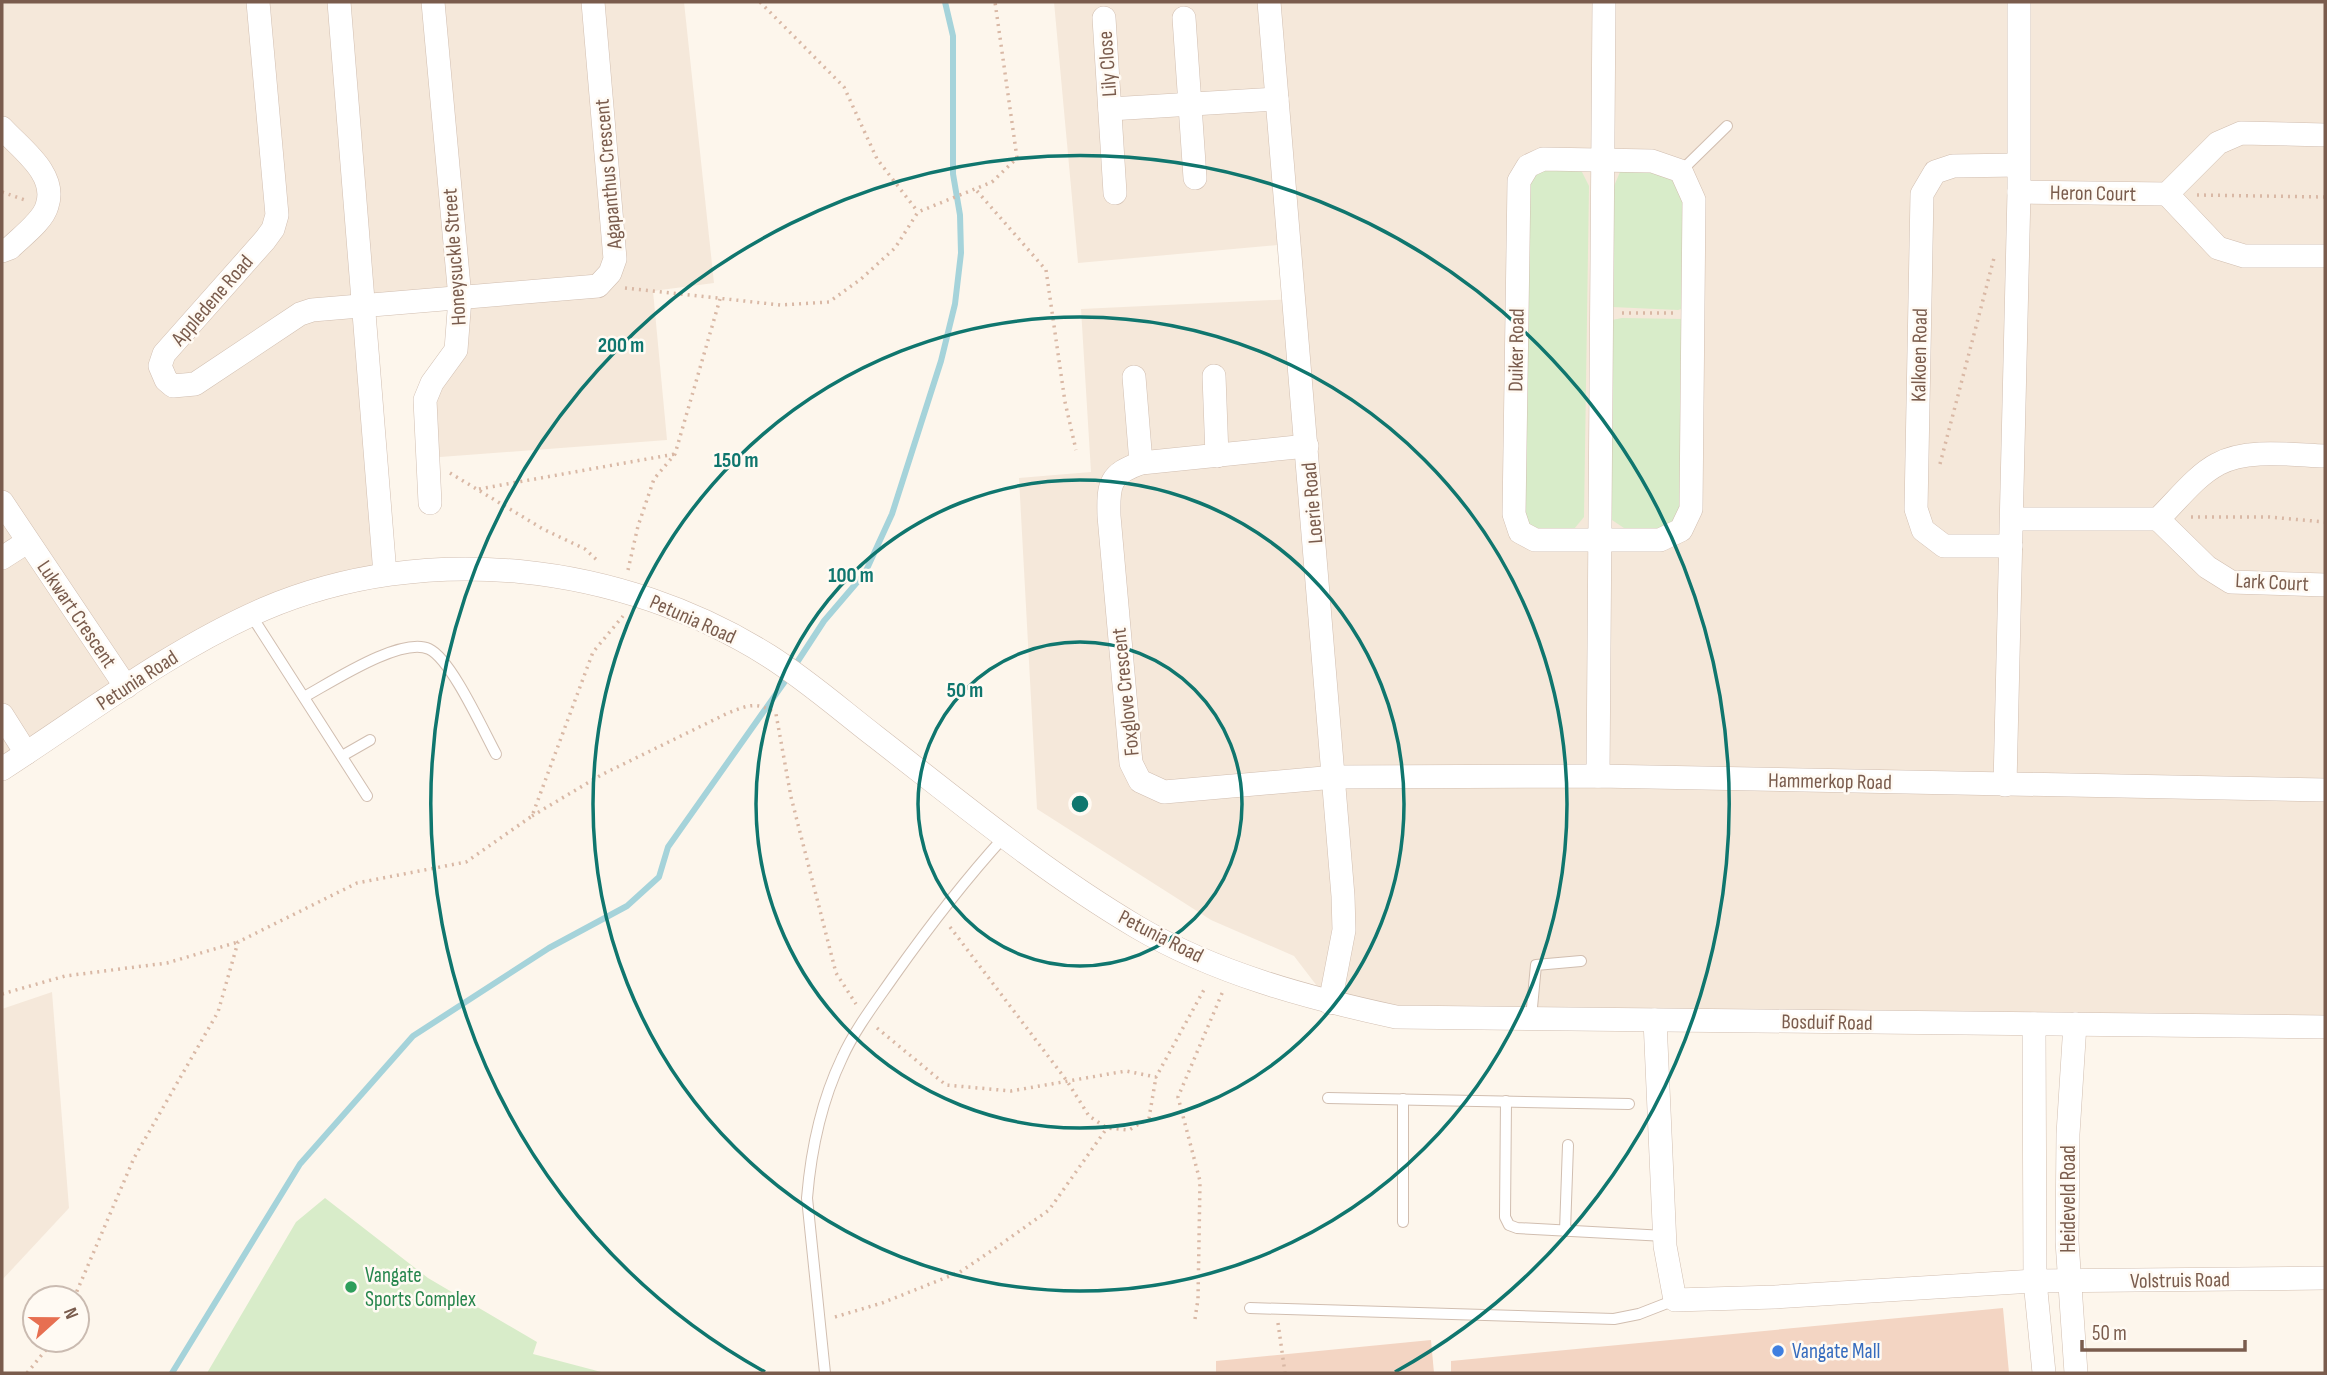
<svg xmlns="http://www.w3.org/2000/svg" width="2327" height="1375" font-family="'Sofia Sans Condensed',sans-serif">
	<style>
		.residential { fill: #f5e8da }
		.green { fill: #d8ecc9 }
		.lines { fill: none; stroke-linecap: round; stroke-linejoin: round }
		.stream { stroke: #a5d3da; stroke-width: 6 }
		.building { fill: #f3d5c3 }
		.service-casing { stroke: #d1beb0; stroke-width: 12 }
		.minor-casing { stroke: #d1beb0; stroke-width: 24 }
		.path { stroke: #d9b8a5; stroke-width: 3.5; stroke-dasharray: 2 5; stroke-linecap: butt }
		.service { stroke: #fff; stroke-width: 10 }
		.minor { stroke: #fff; stroke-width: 23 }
		.ring { fill: none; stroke: #0f766e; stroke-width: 3.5 }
		.leisure-dot { fill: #2e9e5b; stroke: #fffaf3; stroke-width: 2.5 }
		.shop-dot { fill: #3f7fe0; stroke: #fffaf3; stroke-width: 2.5 }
		.labels { text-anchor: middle; stroke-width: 5; stroke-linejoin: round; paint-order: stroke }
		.street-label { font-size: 21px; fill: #7a5c4d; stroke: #fffaf3 }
		.leisure-label { font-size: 21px; fill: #27864d; stroke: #fffaf3; text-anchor: start }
		.shop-label { font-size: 21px; fill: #366cbe; stroke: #fffaf3; text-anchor: start }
		.centre { fill: #0f766e; stroke: #fffaf3; stroke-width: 3.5 }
		.ring-label { font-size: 21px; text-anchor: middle; font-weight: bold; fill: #0f766e; stroke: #fffaf3; stroke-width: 5; stroke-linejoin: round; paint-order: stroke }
	</style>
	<rect width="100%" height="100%" fill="#fdf6ec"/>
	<g class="residential">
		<path d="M 2,2 L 684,2 L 714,283 L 653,291 L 667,440 L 427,458 L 425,418 L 446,366 L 460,298 L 364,306 L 385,574 L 266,608 L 2,769 Z"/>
		<path d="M 1054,2 L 2325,2 L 2325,1027 L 1396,1017 L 1330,1003 L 1294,956 L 1211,920 L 1037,809 L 1019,478 L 1091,472 L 1081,309 L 1294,299 L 1289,244 L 1078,263 Z"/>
		<path d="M 52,992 L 69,1208 L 2,1280 L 2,1009 Z"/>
	</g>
	<g class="green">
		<path d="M 1537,169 L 1581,170 L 1589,186 L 1584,517 L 1574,529 L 1536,530 L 1523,520 L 1527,184 Z"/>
		<path d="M 1633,169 L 1663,170 L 1684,186 L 1685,308 L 1678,310 L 1612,307 L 1614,186 L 1620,172 Z"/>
		<path d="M 1622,318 L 1685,319 L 1680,516 L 1664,530 L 1627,530 L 1612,520 L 1612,320 Z"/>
		<path d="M 325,1198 L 428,1278 L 537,1342 L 533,1354 L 605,1373 L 207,1373 L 296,1222 Z"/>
	</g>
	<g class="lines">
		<g class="stream">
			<path d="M 794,667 L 824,621 L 865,573 L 892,514 L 941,361 L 955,304 L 961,253 L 960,215 L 953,174 L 953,36 L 945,2"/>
			<path d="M 172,1373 L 300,1164 L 413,1036 L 549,948 L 627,906 L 659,877 L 668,847 L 788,677"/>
		</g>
	</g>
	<g class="building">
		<path d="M 2003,1308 L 2009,1373 L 1451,1373 L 1451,1361 Z"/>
		<path d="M 1431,1340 L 1434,1373 L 1216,1373 L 1216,1361 Z"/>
	</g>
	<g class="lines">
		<g class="service-casing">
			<g id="service">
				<path d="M 1681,171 L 1727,126"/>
				<path d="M 251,615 L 367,796"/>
				<path d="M 304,697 C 330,683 401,636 429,649 C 451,659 483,730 496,754"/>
				<path d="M 342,756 L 370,740"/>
				<path d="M 1531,1018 L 1536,965 L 1581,961"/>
				<path d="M 1328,1098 L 1629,1104"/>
				<path d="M 1403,1099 L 1403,1222"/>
				<path d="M 1506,1101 L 1505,1217 L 1509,1225 L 1517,1228 L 1665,1236"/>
				<path d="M 1565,1231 L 1568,1145"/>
				<path d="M 1250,1308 L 1614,1319 L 1639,1314 L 1675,1300"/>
				<path d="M 825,1373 L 807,1198 C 811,1150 821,1102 842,1058 C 855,1029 876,1002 894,976 C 928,928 964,881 1004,837"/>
			</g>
		</g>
		<g class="minor-casing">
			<g id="minor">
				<path d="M 258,2 L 277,215 L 273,229 L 265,240 L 164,354 L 160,366 L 166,380 L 173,386 L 195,384 L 300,314 L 312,310 L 598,286 L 610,273 L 615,259 L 593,2"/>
				<path d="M 339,2 L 385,574"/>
				<path d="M 1269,2 L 1343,896 L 1344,930 L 1330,1003"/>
				<path d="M 1104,18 L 1115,193"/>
				<path d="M 1184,18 L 1195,178"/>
				<path d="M 1110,109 L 1277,99"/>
				<path d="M 2,128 C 21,149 58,174 47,206 C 43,221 21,237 10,248 L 2,251"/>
				<path d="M 1543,159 L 1652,161 L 1681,171 L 1694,200 L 1691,509 L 1681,530 L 1660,540 L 1535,540 L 1520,532 L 1514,514 L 1519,181 L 1528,166 Z"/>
				<path d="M 2019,192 L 2167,194 L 2218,143 L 2241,133 L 2325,135"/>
				<path d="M 2167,194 L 2218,248 L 2244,256 L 2325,256"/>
				<path d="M 1214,376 L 1217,456"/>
				<path d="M 1134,377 L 1141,463"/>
				<path d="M 1307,446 L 1141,463 C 1110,474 1108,483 1109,516 L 1131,763 L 1140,781 L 1164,792 L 1335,777 L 1598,776 L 2325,790"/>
				<path d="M 2,502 L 126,687"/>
				<path d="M 430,503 L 425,400 L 432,383 L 456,350 L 460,298 L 433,2"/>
				<path d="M 2012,519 L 2158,519 C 2176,502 2195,476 2218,464 C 2247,448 2293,455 2325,456"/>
				<path d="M 2158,519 L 2207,567 L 2231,582 L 2325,585"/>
				<path d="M 2011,546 L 1944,546 L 1923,530 L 1916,509 L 1922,194 L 1935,172 L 1953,166 L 2018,165"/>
				<path d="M 2,558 L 27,542"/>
				<path d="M 2,715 L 26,753"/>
				<path d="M 2,769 C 87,714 170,650 264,609 C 426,540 621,563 769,656 C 807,680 841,710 876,737 C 961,803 1044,872 1137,927 C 1215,973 1308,998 1396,1017 L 2325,1027"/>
				<path d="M 1598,776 L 1604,2"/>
				<path d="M 2005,785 L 2019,192 L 2019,2"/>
				<path d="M 1655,1020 L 1665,1246 L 1675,1300 L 1775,1297 L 2035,1281 L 2325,1278"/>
				<path d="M 2034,1024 L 2035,1281 L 2044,1373"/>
				<path d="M 2075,1024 L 2068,1134 L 2067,1241 L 2076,1373"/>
			</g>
		</g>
		<g class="path">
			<path d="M 760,2 L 844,87 L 877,159 L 918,212"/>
			<path d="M 977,191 L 1046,270 L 1065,402 L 1076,450"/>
			<path d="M 2,192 L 25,200"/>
			<path d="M 2197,195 L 2325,197"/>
			<path d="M 625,288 L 781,305 L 829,302 L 861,279 L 895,248 L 918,212 L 992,182 L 1017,158 L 995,2"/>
			<path d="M 1622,313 L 1673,313"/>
			<path d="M 1940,464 L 1994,258"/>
			<path d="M 450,473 L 543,529 L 585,549 L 599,562"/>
			<path d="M 479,489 L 675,454"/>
			<path d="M 2191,517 L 2269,517 L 2325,522"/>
			<path d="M 628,570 L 638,526 L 654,479 L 675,454 L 720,299"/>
			<path d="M 532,816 L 601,775 L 728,713 C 748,705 758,701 776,714 L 791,797 L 836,973 L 856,1004"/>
			<path d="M 950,927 L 1067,1081 L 1089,1116 L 1107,1128 L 1129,1130 L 1149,1118 L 1156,1077"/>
			<path d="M 2,994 L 65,976 L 167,963 L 238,942"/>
			<path d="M 877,1028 L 946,1085 L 1011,1091 L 1126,1071 L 1156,1077 L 1206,986"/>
			<path d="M 74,1298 L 134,1158 L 218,1012 L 238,942 L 357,883 L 466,862 L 532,816 L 593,652 L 623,616"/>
			<path d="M 835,1317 L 882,1303 L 960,1272 L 997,1247 L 1049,1210 L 1107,1128"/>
			<path d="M 1195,1319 L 1198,1299 L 1200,1181 L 1178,1097 L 1223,991"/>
			<path d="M 1278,1323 L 1285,1373"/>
			<path d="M 27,1373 L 54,1340"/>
		</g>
		<use href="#service" class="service"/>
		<use href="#minor" class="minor"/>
	</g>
	<g class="ring">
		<circle cx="1080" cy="804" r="162"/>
		<circle cx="1080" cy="804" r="324"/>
		<circle cx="1080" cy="804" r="487"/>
		<path d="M765 1372A649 649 0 1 1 1395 1372"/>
	</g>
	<circle class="leisure-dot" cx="351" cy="1287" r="7"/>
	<circle class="shop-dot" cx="1778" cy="1351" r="7"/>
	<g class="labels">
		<g class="street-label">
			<text transform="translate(1107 64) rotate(-94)" y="7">Lily Close</text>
			<text transform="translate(608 174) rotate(-95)" y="7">Agapanthus Crescent</text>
			<text transform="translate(2093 193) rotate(1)" y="7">Heron Court</text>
			<text transform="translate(454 257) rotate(-94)" y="7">Honeysuckle Street</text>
			<text transform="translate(212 300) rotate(-49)" y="7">Appledene Road</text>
			<text transform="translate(1516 350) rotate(-89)" y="7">Duiker Road</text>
			<text transform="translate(1919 355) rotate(-89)" y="7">Kalkoen Road</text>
			<text transform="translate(1312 503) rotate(-95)" y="7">Loerie Road</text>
			<text transform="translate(2272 582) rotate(3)" y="7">Lark Court</text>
			<text transform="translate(77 614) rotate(56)" y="7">Lukwart Crescent</text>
			<text transform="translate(693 619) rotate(24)" y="7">Petunia Road</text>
			<text transform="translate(137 680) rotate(-33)" y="7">Petunia Road</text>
			<text transform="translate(1125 692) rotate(-96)" y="7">Foxglove Crescent</text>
			<text transform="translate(1830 781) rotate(1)" y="7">Hammerkop Road</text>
			<text transform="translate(1161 936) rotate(27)" y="7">Petunia Road</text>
			<text transform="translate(1827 1022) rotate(1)" y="7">Bosduif Road</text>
			<text transform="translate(2068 1199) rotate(-90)" y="7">Heideveld Road</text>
			<text transform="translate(2180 1280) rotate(-1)" y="7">Volstruis Road</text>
		</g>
		<g class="leisure-label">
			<text x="365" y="1282">Vangate<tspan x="365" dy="24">Sports Complex</tspan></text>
		</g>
		<g class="shop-label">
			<text x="1792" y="1358">Vangate Mall</text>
		</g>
	</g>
	<circle cx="1080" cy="804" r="10" class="centre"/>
	<g class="ring-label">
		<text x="621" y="352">200 m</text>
		<text x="736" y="467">150 m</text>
		<text x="851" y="582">100 m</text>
		<text x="965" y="697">50 m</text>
	</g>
	<rect width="2327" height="1375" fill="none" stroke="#7a5c4d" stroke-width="7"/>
	<g transform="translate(56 1319) rotate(69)"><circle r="33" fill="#fffaf3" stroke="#cabbb1" stroke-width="2"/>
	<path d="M0-5L12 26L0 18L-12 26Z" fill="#e76f51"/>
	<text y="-10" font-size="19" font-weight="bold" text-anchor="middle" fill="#7a5c4d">N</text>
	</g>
	<path d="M2082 1340v10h163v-10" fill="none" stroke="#7a5c4d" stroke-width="3.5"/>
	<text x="2092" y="1340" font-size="21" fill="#7a5c4d" stroke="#fffaf3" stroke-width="5" paint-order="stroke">50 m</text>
</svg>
